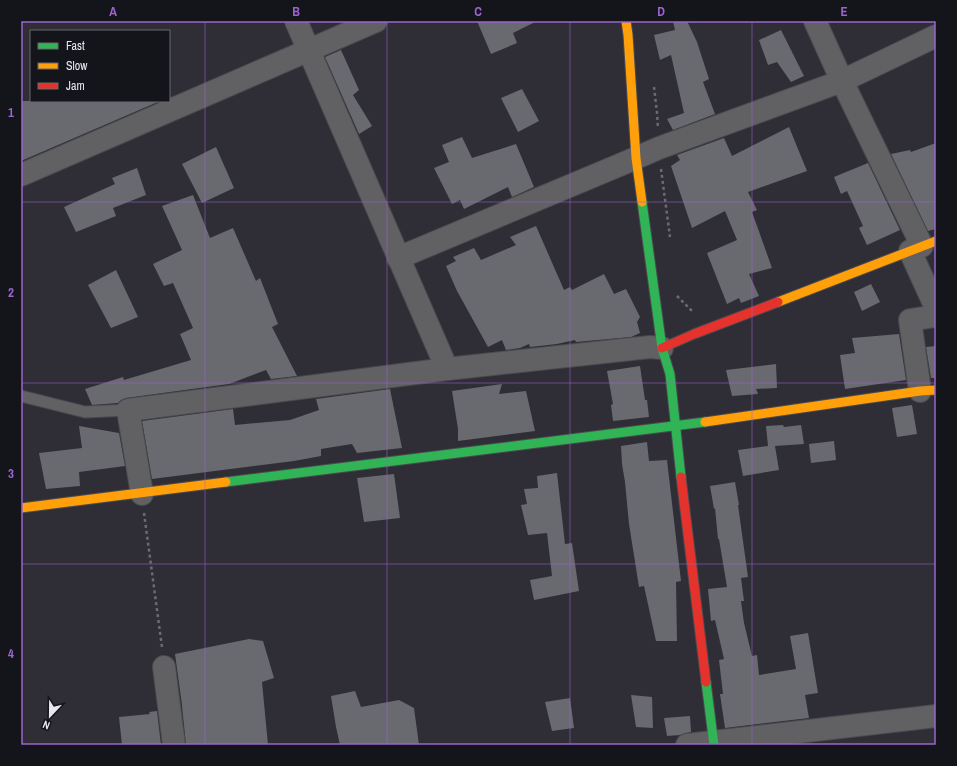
<svg xmlns="http://www.w3.org/2000/svg" width="957" height="766" font-family="'Archivo Narrow',sans-serif">
	<style>
		.building { fill: #696970 }
		.lines { fill: none; stroke-linecap: round; stroke-linejoin: round }
		.lane-casing { stroke: #4a494f; stroke-width: 13 }
		.street-casing { stroke: #4a494f; stroke-width: 24 }
		.fast-casing { stroke: #4a494f; stroke-width: 11 }
		.slow-casing { stroke: #4a494f; stroke-width: 11 }
		.jam-casing { stroke: #4a494f; stroke-width: 11 }
		.path { stroke: #6c6b70; stroke-width: 2.5; stroke-dasharray: 3 3; stroke-linecap: butt }
		.lane { stroke: #616164; stroke-width: 11 }
		.street { stroke: #616164; stroke-width: 22 }
		.fast { stroke: #30b455; stroke-width: 9 }
		.slow { stroke: #ff9f0a; stroke-width: 9 }
		.jam { stroke: #e5322d; stroke-width: 9 }
		.grid { fill: none; stroke: #9c64ce; stroke-width: 1; stroke-opacity: 0.55 }
		.neatline { fill: none; stroke: #9c64ce; stroke-width: 1.5 }
		.grid-label { font-size: 13px; text-anchor: middle; font-weight: bold; fill: #9c64ce }
	</style>
	<rect width="100%" height="100%" fill="#2f2e36"/>
	<g class="building">
		<path d="M 477,21 L 537,21 L 513,33 L 517,43 L 491,54 Z"/>
		<path d="M 673,21 L 687,21 L 697,42 L 709,79 L 703,82 L 715,114 L 673,130 L 667,119 L 684,113 L 671,55 L 660,60 L 654,35 L 675,30 Z"/>
		<path d="M 781,30 L 804,76 L 791,82 L 777,62 L 768,65 L 759,40 Z"/>
		<path d="M 341,50 L 359,90 L 353,95 L 372,126 L 359,134 L 325,57 Z"/>
		<path d="M 522,89 L 539,121 L 518,132 L 501,98 Z"/>
		<path d="M 21,101 L 160,101 L 21,161 Z"/>
		<path d="M 789,127 L 807,171 L 748,192 L 757,210 L 752,212 L 772,268 L 749,274 L 759,296 L 741,303 L 739,298 L 727,304 L 707,253 L 737,240 L 725,211 L 692,228 L 671,166 L 680,160 L 677,155 L 724,138 L 732,156 Z"/>
		<path d="M 462,137 L 472,158 L 516,144 L 534,187 L 512,197 L 508,187 L 464,209 L 460,200 L 452,204 L 434,168 L 449,162 L 442,145 Z"/>
		<path d="M 936,143 L 936,229 L 928,231 L 891,154 L 910,150 L 911,152 Z"/>
		<path d="M 216,147 L 234,188 L 202,203 L 182,164 Z"/>
		<path d="M 868,163 L 900,230 L 867,245 L 859,228 L 863,226 L 847,191 L 841,194 L 834,177 Z"/>
		<path d="M 137,168 L 146,195 L 113,208 L 116,216 L 76,232 L 64,207 L 115,184 L 112,178 Z"/>
		<path d="M 193,195 L 210,238 L 233,228 L 256,281 L 260,278 L 278,324 L 272,327 L 297,376 L 271,379 L 266,370 L 229,384 L 126,398 L 121,400 L 118,403 L 92,405 L 85,389 L 123,377 L 124,380 L 191,360 L 180,334 L 193,328 L 173,283 L 164,286 L 153,264 L 182,250 L 162,206 Z"/>
		<path d="M 536,226 L 564,290 L 570,287 L 572,290 L 604,274 L 614,294 L 626,289 L 640,317 L 637,322 L 640,333 L 631,337 L 576,342 L 575,340 L 557,344 L 530,347 L 529,344 L 520,348 L 506,350 L 502,340 L 488,347 L 457,291 L 446,266 L 456,261 L 453,257 L 474,248 L 481,260 L 516,245 L 510,237 Z"/>
		<path d="M 116,270 L 138,317 L 111,328 L 88,285 Z"/>
		<path d="M 871,284 L 880,302 L 862,311 L 854,292 Z"/>
		<path d="M 899,334 L 906,380 L 845,389 L 840,355 L 855,353 L 852,338 Z"/>
		<path d="M 936,346 L 936,378 L 931,378 L 926,347 Z"/>
		<path d="M 776,364 L 777,388 L 756,389 L 758,394 L 732,396 L 726,370 Z"/>
		<path d="M 640,366 L 645,400 L 647,400 L 649,417 L 613,421 L 611,405 L 613,404 L 607,371 Z"/>
		<path d="M 502,384 L 499,394 L 526,391 L 535,431 L 458,441 L 458,429 L 452,391 Z"/>
		<path d="M 390,389 L 402,448 L 357,453 L 352,444 L 321,449 L 321,456 L 294,461 L 152,479 L 142,421 L 233,409 L 235,425 L 290,420 L 319,410 L 316,399 Z"/>
		<path d="M 912,405 L 917,434 L 897,437 L 892,408 Z"/>
		<path d="M 783,425 L 784,427 L 801,425 L 804,444 L 775,446 L 779,470 L 743,476 L 738,450 L 768,446 L 766,426 Z"/>
		<path d="M 79,426 L 119,433 L 125,466 L 79,472 L 80,486 L 46,489 L 39,453 L 82,448 Z"/>
		<path d="M 834,441 L 836,460 L 811,463 L 809,444 Z"/>
		<path d="M 647,442 L 649,461 L 667,460 L 681,581 L 676,582 L 677,641 L 656,641 L 644,586 L 639,587 L 629,524 L 625,482 L 622,464 L 621,446 Z"/>
		<path d="M 557,473 L 565,544 L 572,543 L 579,591 L 534,600 L 530,580 L 552,576 L 547,533 L 528,535 L 521,505 L 527,504 L 524,489 L 538,488 L 537,476 Z"/>
		<path d="M 394,474 L 400,518 L 364,522 L 357,478 Z"/>
		<path d="M 735,482 L 739,505 L 738,505 L 748,577 L 741,578 L 744,601 L 741,601 L 744,623 L 752,656 L 757,655 L 759,675 L 796,669 L 790,636 L 808,633 L 818,693 L 805,695 L 809,718 L 725,728 L 720,694 L 723,694 L 719,660 L 724,659 L 715,620 L 711,621 L 708,589 L 727,587 L 719,539 L 718,539 L 715,508 L 714,509 L 710,486 Z"/>
		<path d="M 249,639 L 263,641 L 274,678 L 262,682 L 268,745 L 186,745 L 182,706 L 182,705 L 175,654 Z"/>
		<path d="M 355,691 L 361,707 L 399,700 L 414,708 L 419,745 L 340,745 L 336,727 L 331,696 Z"/>
		<path d="M 631,695 L 652,697 L 653,728 L 636,727 Z"/>
		<path d="M 570,698 L 574,728 L 552,731 L 545,702 Z"/>
		<path d="M 157,711 L 161,745 L 122,745 L 119,717 L 150,714 L 149,712 Z"/>
		<path d="M 690,716 L 691,732 L 686,733 L 680,735 L 667,736 L 664,718 Z"/>
	</g>
	<g class="lines">
		<g class="lane-casing">
			<path id="lane" d="M 21,396 L 85,412 L 128,410"/>
		</g>
		<g class="street-casing">
			<g id="street">
				<path d="M 296,21 L 447,369"/>
				<path d="M 815,21 L 842,81 L 922,246"/>
				<path d="M 21,175 L 376,21"/>
				<path d="M 910,251 L 936,308"/>
				<path d="M 398,258 L 622,164 L 659,148 L 842,81 L 936,36"/>
				<path d="M 920,391 L 910,320 L 936,316"/>
				<path d="M 142,494 L 128,410 L 447,369 L 650,347 L 662,348"/>
				<path d="M 164,667 L 174,745"/>
				<path d="M 687,745 L 936,716"/>
			</g>
		</g>
		<g class="fast-casing">
			<g id="fast">
				<path d="M 642,202 L 662,348 L 670,374 L 681,477"/>
				<path d="M 226,482 L 705,422"/>
				<path d="M 706,682 L 714,745"/>
			</g>
		</g>
		<g class="slow-casing">
			<g id="slow">
				<path d="M 626,21 L 628,35 L 636,158 L 642,202"/>
				<path d="M 778,302 L 936,241"/>
				<path d="M 705,422 L 920,391 L 936,390"/>
				<path d="M 21,508 L 226,482"/>
			</g>
		</g>
		<g class="jam-casing">
			<g id="jam">
				<path d="M 662,348 L 694,334 L 778,302"/>
				<path d="M 681,477 L 706,682"/>
			</g>
		</g>
		<g class="path">
			<path d="M 654,87 L 657,113 L 658,128"/>
			<path d="M 661,169 L 670,237"/>
			<path d="M 677,296 L 693,312"/>
			<path d="M 144,513 L 162,647"/>
		</g>
		<use href="#lane" class="lane"/>
		<use href="#street" class="street"/>
		<use href="#fast" class="fast"/>
		<use href="#slow" class="slow"/>
		<use href="#jam" class="jam"/>
	</g>
	<path class="grid" d="M 205,21 L 205,745M 387,21 L 387,745M 570,21 L 570,745M 752,21 L 752,745M 21,202 L 936,202M 21,383 L 936,383M 21,564 L 936,564"/>
	<rect width="957" height="766" fill="none" stroke="#14141b" stroke-width="44"/>
	<rect x="30" y="30" width="140" height="72" fill="#14141b" stroke="#696871"/>
	<rect x="38" y="43" width="20" height="6" fill="#30b455" stroke="#696871"/>
	<text x="66" y="50" font-size="12" fill="#e8e7f2">Fast</text>
	<rect x="38" y="63" width="20" height="6" fill="#ff9f0a" stroke="#696871"/>
	<text x="66" y="70" font-size="12" fill="#e8e7f2">Slow</text>
	<rect x="38" y="83" width="20" height="6" fill="#e5322d" stroke="#696871"/>
	<text x="66" y="90" font-size="12" fill="#e8e7f2">Jam</text>
	<g transform="translate(50 716) rotate(202)" stroke="#14141b" stroke-width="3" paint-order="stroke">
	<path d="M0-3L7 15L0 10L-7 15Z" fill="#e8e7f2"/>
	<text y="-6" font-size="11" font-weight="bold" text-anchor="middle" fill="#e8e7f2">N</text>
	</g>
	<rect x="22" y="22" width="913" height="722" class="neatline"/>
	<g class="grid-label">
		<text x="113" y="16">A</text>
		<text x="296" y="16">B</text>
		<text x="478" y="16">C</text>
		<text x="661" y="16">D</text>
		<text x="844" y="16">E</text>
		<text x="11" y="117">1</text>
		<text x="11" y="297">2</text>
		<text x="11" y="478">3</text>
		<text x="11" y="658">4</text>
	</g>
</svg>
